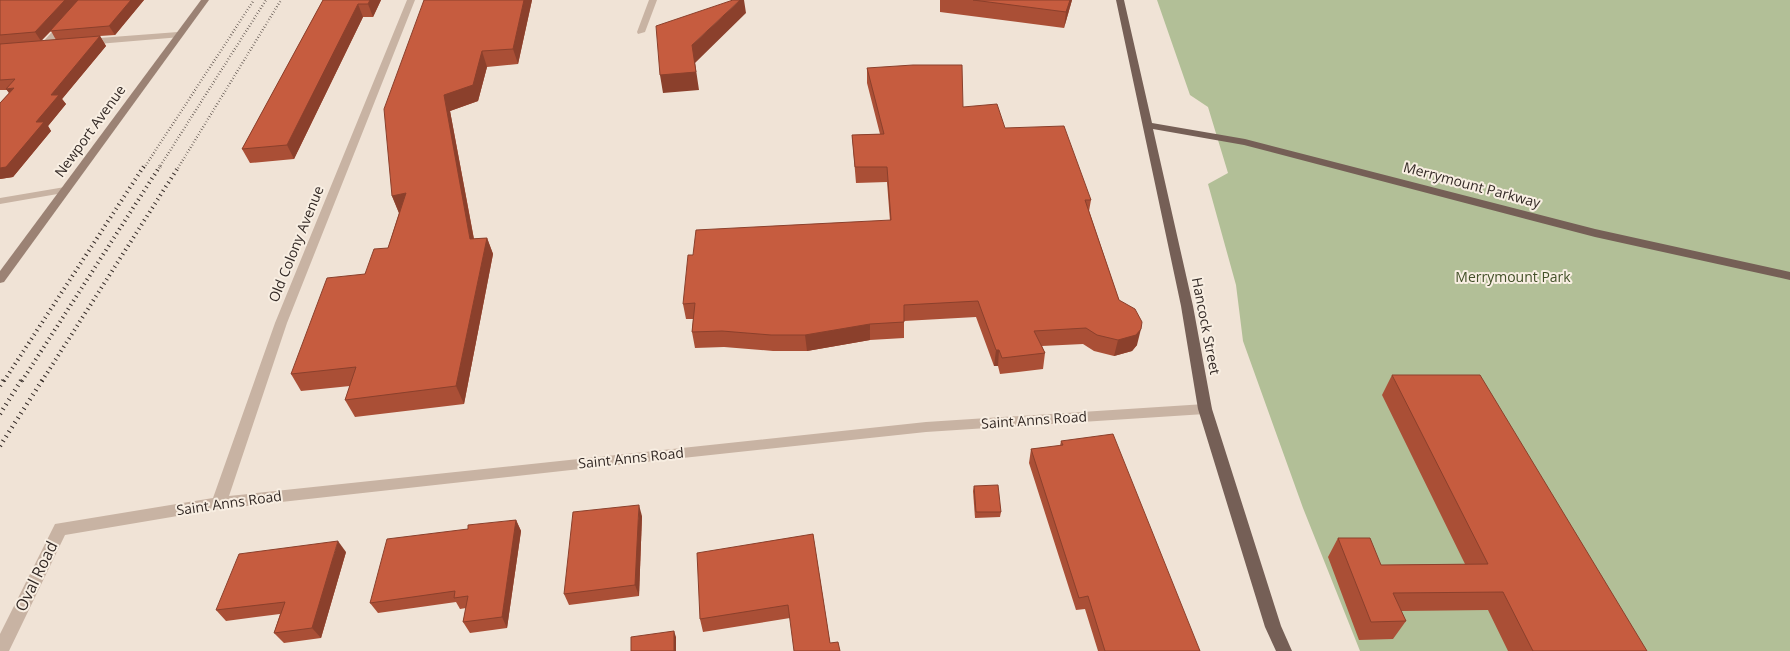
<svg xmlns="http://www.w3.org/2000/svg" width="1790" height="651" font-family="'Open Sans',sans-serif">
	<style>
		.green { fill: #b2bf97 }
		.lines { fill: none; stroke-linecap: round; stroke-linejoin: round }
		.street { fill: #c8b3a3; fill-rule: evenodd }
		.secondary { fill: #9b8274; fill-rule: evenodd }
		.primary { fill: #755f56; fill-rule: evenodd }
		.rail-far2 { stroke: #332925; stroke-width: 2.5; stroke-dasharray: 0.5 2.5; stroke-linecap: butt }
		.rail-far1 { stroke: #332925; stroke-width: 4; stroke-dasharray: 1 4; stroke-linecap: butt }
		.rail { stroke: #332925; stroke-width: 4.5; stroke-dasharray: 1 4.5; stroke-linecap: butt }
		.wall { fill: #aa4f36; fill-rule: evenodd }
		.shaded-wall { fill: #8b402c }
		.building { fill: #c65c3f; stroke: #8b402c }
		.labels { text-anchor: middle; stroke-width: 4; stroke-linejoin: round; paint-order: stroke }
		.street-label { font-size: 14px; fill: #332925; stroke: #f8eee2 }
		.park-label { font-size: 14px; fill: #435129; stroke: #f8eee2 }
		.near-street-label { font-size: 16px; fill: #332925; stroke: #f8eee2 }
	</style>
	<rect width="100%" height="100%" fill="#f0e3d6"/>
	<path class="green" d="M 1157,0 L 1790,0 L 1790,651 L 1360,651 L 1303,508 L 1243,341 L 1236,285 L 1208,184 L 1228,173 L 1208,107 L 1190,95 Z"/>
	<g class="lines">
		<g class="street">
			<path d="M 81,0 L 89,0 L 47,48 L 41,48 L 41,44 Z"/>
			<path d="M 407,0 L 415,0 L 287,323 L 229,496 L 926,422 L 1205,404 L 1210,405 L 1212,409 L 1210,413 L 1205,414 L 926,432 L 571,470 L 219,509 L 65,535 L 9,651 L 0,651 L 0,634 L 55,524 L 213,498 L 275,323 Z"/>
			<path d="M 649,0 L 657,0 L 645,32 L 638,34 L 637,32 Z"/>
			<path d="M 178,32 L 182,35 L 181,37 L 86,45 L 82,42 L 86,39 Z"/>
			<path d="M 65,187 L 69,188 L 70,190 L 69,192 L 0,204 L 0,198 Z"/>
		</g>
		<path class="secondary" d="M 201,0 L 209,0 L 4,282 L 0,283 L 0,271 Z"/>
		<path class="primary" d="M 1116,0 L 1124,0 L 1152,123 L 1245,139 L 1595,229 L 1790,272 L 1790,280 L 1595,237 L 1244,145 L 1153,129 L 1193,306 L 1212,409 L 1281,626 L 1292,651 L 1276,651 L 1265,627 L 1198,409 L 1181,306 Z"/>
		<g class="rail-far2">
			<path d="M 144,168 L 254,0"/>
			<path d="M 159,168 L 266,0"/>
			<path d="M 178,168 L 281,0"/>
		</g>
		<g class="rail-far1">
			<path d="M 4,381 L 144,166"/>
			<path d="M 22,381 L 160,166"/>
			<path d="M 42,381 L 179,166"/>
		</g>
		<g class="rail">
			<path d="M 0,386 L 4,379"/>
			<path d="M 0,414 L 22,379"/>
			<path d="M 0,446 L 43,379"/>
		</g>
	</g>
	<g class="wall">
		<path d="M 0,0 L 144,0 L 115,35 L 100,36 L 106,46 L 62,99 L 66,104 L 48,126 L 51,131 L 13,177 L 0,179 L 0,103 L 9,93 L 7,90 L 0,90 ZM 51,31 L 56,40 L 41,41 Z"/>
		<path d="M 323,0 L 381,0 L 373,17 L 363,17 L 294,159 L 250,163 L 242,149 Z"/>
		<path d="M 424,0 L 532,0 L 518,64 L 487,67 L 478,101 L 450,111 L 474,239 L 487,238 L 493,254 L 464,404 L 355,417 L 345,400 L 350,386 L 301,391 L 291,374 L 365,274 L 388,248 L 399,213 L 392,196 Z"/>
		<path d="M 940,0 L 1072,0 L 1064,28 L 940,12 Z"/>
		<path d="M 867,68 L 963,107 L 1005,128 L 1091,200 L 1089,211 L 1119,300 L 1137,345 L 1132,351 L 1114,356 L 1094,351 L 1083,344 L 1042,346 L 1045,353 L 1043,369 L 1000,374 L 998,366 L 994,366 L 976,317 L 904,321 L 904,338 L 870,340 L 807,351 L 773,351 L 724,347 L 695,348 L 692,332 L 693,319 L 686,319 L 683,304 L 890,221 L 887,182 L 856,183 L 852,135 L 880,134 L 867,83 Z"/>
		<path d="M 1392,375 L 1647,651 L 1508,651 L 1488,610 L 1401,611 L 1406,621 L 1393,639 L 1359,640 L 1328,557 L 1338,538 L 1381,565 L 1465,564 L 1382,395 Z"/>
		<path d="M 1061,441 L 1200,651 L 1098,651 L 1085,609 L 1076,610 L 1029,463 L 1031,449 L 1060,446 Z"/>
		<path d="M 974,486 L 1001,512 L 1000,517 L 975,518 L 973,491 Z"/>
		<path d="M 642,516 L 639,596 L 569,605 L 564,594 Z"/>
		<path d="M 516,520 L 521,531 L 507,628 L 470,633 L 463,622 L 466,608 L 460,609 L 456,602 L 378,613 L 370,603 L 468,529 Z"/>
		<path d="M 813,534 L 830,643 L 790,618 L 703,632 L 700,619 Z"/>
		<path d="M 346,552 L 321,638 L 284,643 L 274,633 L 280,614 L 226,621 L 216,610 Z"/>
	</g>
	<g class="shaded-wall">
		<path d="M 65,0 L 79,0 L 41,41 L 35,32 Z"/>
		<path d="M 131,0 L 144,0 L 115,35 L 109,26 Z"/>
		<path d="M 370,0 L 381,0 L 373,17 L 368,4 Z"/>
		<path d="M 524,0 L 532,0 L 518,64 L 513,49 Z"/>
		<path d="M 740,0 L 744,0 L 746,13 L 695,63 L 699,90 L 663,93 L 660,75 Z"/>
		<path d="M 1070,0 L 1072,0 L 1064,28 L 1066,12 Z"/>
		<path d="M 358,4 L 363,17 L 294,159 L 287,145 Z"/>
		<path d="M 100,36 L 106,46 L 62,99 L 66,104 L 48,126 L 51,131 L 13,177 L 0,179 L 0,168 L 36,122 L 51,95 Z"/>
		<path d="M 482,51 L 487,67 L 478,101 L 450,111 L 477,256 L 470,239 L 444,95 Z"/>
		<path d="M 14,88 L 13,98 L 6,89 Z"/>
		<path d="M 406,193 L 399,213 L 392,196 Z"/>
		<path d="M 487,238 L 493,254 L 464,404 L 456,386 Z"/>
		<path d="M 870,324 L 870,340 L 807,351 L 805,335 Z"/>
		<path d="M 1141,329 L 1137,345 L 1132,351 L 1114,356 L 1118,340 Z"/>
		<path d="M 996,350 L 999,350 L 998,366 L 994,366 Z"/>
		<path d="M 639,505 L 642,516 L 639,596 L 635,585 Z"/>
		<path d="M 516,520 L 521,531 L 507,628 L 502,617 Z"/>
		<path d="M 338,541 L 346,552 L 321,638 L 312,628 Z"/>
		<path d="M 674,631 L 676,637 L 676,651 L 674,651 Z"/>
	</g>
	<g class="building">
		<path d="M 0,0 L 65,0 L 35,32 L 0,35 Z"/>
		<path d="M 78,0 L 131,0 L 109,26 L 50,31 Z"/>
		<path d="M 323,0 L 370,0 L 368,4 L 358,4 L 287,145 L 242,149 Z"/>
		<path d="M 424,0 L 524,0 L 513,49 L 482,51 L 473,85 L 444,95 L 470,239 L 487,238 L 456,386 L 345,400 L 356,367 L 291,374 L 327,278 L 365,274 L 374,249 L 388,248 L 406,193 L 392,196 L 384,109 Z"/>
		<path d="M 733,0 L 740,0 L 692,45 L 696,72 L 660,75 L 656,26 Z"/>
		<path d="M 973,0 L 1070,0 L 1066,12 Z"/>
		<path d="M 100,36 L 51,95 L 59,95 L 36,122 L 44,122 L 6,167 L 0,168 L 0,103 L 14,88 L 6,89 L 15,79 L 0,80 L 0,44 Z"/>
		<path d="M 913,65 L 962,65 L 963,107 L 997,104 L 1005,128 L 1064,126 L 1091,200 L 1085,200 L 1119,300 L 1135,309 L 1142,322 L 1141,329 L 1136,335 L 1118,340 L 1097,335 L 1086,328 L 1034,331 L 1045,353 L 1002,358 L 999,350 L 996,350 L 978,301 L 904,305 L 904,322 L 870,324 L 805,335 L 771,335 L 722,331 L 692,332 L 695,303 L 683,304 L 688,255 L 693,255 L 696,230 L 891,220 L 887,167 L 855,167 L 852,135 L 884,134 L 867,68 Z"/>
		<path d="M 1392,375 L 1480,375 L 1647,651 L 1533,651 L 1503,592 L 1393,593 L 1406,621 L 1371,622 L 1338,538 L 1370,538 L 1381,565 L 1488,564 Z"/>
		<path d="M 1113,434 L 1200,651 L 1105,651 L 1088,596 L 1079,598 L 1031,449 L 1063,445 L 1061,441 Z"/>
		<path d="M 998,485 L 1001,512 L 976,512 L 974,486 Z"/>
		<path d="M 639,505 L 635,585 L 564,594 L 573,512 Z"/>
		<path d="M 516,520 L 502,617 L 463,622 L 468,596 L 454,598 L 455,591 L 370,603 L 387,539 L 468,529 L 468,525 Z"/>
		<path d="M 813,534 L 830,643 L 838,642 L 840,651 L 794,651 L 788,605 L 700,619 L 697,553 Z"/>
		<path d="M 338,541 L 312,628 L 274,633 L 285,602 L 216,610 L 239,554 Z"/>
		<path d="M 674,631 L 674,651 L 631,651 L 631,637 Z"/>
	</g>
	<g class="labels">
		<g class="street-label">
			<text transform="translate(90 131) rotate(-54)" y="5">Newport Avenue</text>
			<text transform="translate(1472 185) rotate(15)" y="5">Merrymount Parkway</text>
			<text transform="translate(296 244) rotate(-68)" y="5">Old Colony Avenue</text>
			<text transform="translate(1206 326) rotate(79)" y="5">Hancock Street</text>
			<text transform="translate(1034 420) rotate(-4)" y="5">Saint Anns Road</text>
			<text transform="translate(631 458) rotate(-6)" y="5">Saint Anns Road</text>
			<text transform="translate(229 503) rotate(-8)" y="5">Saint Anns Road</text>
		</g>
		<g class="park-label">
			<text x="1513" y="282">Merrymount Park</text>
		</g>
		<g class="near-street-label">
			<text transform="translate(36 576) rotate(-64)" y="6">Oval Road</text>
		</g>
	</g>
</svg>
